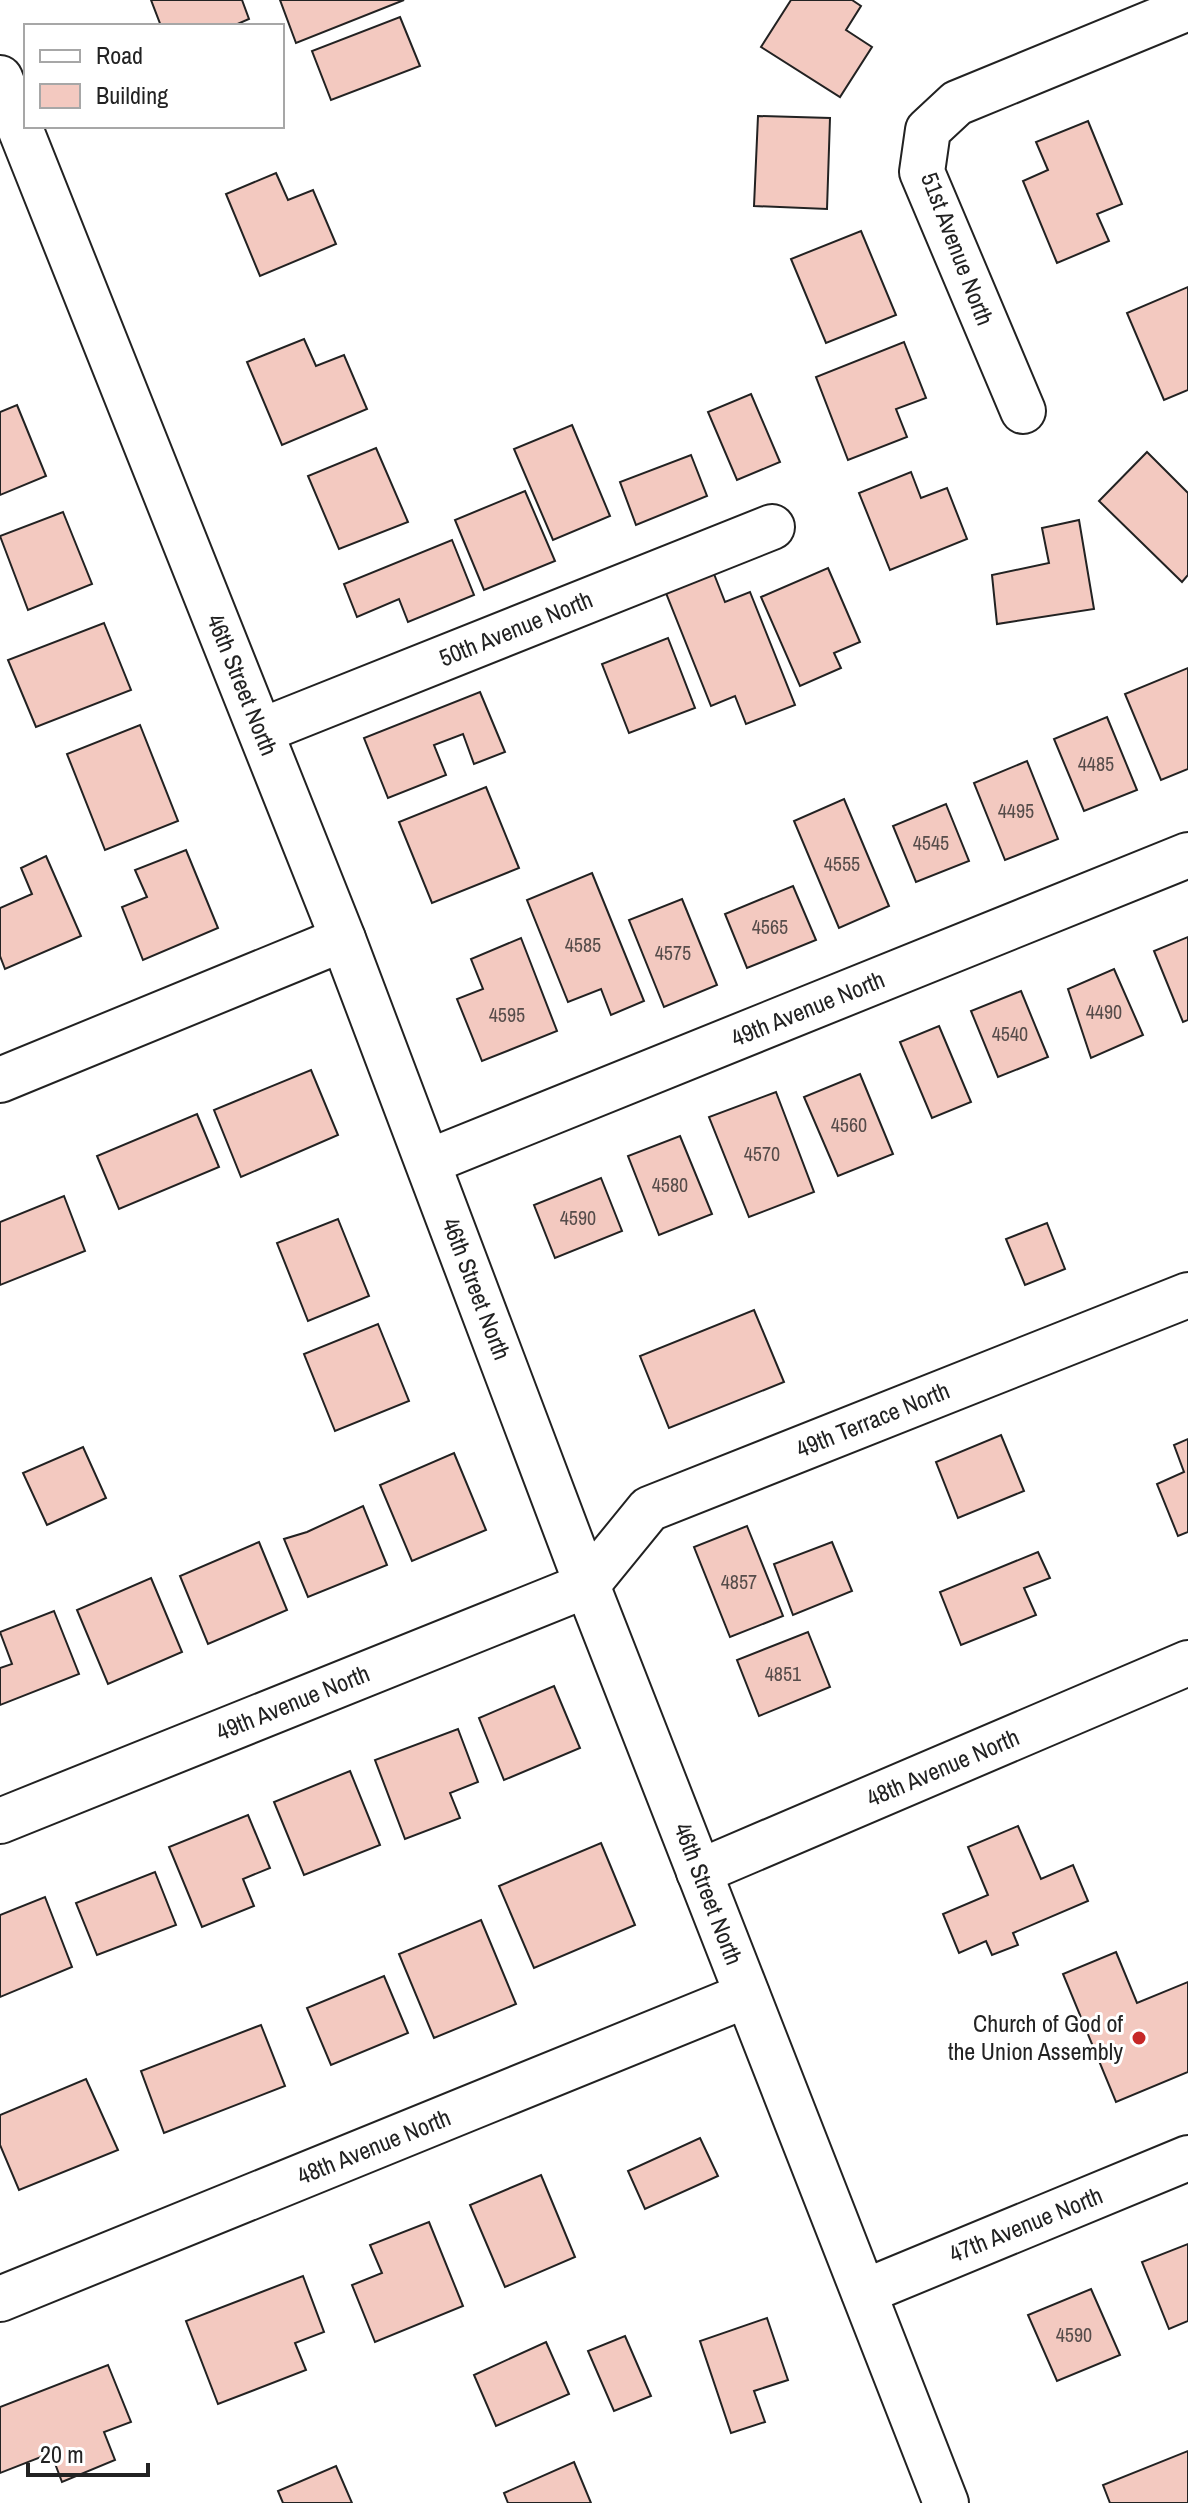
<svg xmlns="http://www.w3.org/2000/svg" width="1188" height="2503" font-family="'Archivo Narrow',sans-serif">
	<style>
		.building { fill: #f3c9c0; stroke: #222; stroke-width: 2 }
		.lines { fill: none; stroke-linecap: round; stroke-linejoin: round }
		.minor-casing { stroke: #222; stroke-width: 48 }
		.minor { stroke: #fff; stroke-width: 44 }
		.poi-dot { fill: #c62828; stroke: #fff; stroke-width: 3 }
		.labels { text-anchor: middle; stroke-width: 6; stroke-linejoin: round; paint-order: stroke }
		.number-label { font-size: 20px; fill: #564c4a }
		.street-label { font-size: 24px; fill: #222; stroke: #fff }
		.poi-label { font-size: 24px; fill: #222; stroke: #fff; text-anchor: end }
	</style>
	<rect width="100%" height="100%" fill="#fff"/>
	<g class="building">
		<path d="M 151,0 L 242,0 L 249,19 L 233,26 L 161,26 Z"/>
		<path d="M 280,0 L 404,0 L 296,43 Z"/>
		<path d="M 791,0 L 852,0 L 861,6 L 846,30 L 872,47 L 840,97 L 761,47 Z"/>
		<path d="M 400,17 L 420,66 L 331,100 L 312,51 Z"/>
		<path d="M 758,116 L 830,118 L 827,209 L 754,206 Z"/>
		<path d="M 1088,121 L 1122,204 L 1097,214 L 1109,241 L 1057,263 L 1023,181 L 1048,170 L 1036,142 Z"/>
		<path d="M 276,173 L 288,200 L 313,190 L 336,244 L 260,276 L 226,194 Z"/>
		<path d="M 861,231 L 896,315 L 826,343 L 791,259 Z"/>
		<path d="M 1188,287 L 1188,390 L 1164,400 L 1127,313 Z"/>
		<path d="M 304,339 L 316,366 L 344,355 L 367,409 L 282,445 L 247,362 Z"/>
		<path d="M 904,342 L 926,398 L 896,409 L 907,437 L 848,460 L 816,377 Z"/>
		<path d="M 751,394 L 780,462 L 737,480 L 708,412 Z"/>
		<path d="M 17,405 L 46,476 L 0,495 L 0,412 Z"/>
		<path d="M 572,425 L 610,516 L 553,540 L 514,449 Z"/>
		<path d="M 376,448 L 408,522 L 339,549 L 308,476 Z"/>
		<path d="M 1147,452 L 1188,493 L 1188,575 L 1182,582 L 1099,501 Z"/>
		<path d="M 691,455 L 707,496 L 636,525 L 620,482 Z"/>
		<path d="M 911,472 L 921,498 L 947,488 L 967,539 L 890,570 L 859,493 Z"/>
		<path d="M 525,491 L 555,561 L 484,590 L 455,520 Z"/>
		<path d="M 63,512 L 92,584 L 28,610 L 0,536 Z"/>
		<path d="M 1079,520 L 1094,609 L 997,624 L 992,575 L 1049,563 L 1042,528 Z"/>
		<path d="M 452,540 L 474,595 L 408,622 L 399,599 L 357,617 L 344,584 Z"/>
		<path d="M 828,568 L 860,642 L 834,653 L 841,668 L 800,686 L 761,597 Z"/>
		<path d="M 714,574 L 725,602 L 750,592 L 795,705 L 746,724 L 735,696 L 711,706 L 666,593 Z"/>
		<path d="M 104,623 L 131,690 L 36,727 L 8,660 Z"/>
		<path d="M 668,638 L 695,708 L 629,733 L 602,664 Z"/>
		<path d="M 1188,668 L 1188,769 L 1161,780 L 1125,694 Z"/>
		<path d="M 480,692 L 505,752 L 474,764 L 463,734 L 434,745 L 446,775 L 388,798 L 364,738 Z"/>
		<path d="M 1107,717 L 1137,790 L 1084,811 L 1054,739 Z"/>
		<path d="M 140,725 L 178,821 L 105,850 L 67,754 Z"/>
		<path d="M 1027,761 L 1058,839 L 1005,860 L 974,783 Z"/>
		<path d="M 486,787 L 519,868 L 432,903 L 399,822 Z"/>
		<path d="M 844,799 L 889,906 L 839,928 L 794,821 Z"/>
		<path d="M 946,804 L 969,861 L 916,882 L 893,826 Z"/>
		<path d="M 186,850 L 218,928 L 143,960 L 122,907 L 147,897 L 135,870 Z"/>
		<path d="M 46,856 L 81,936 L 5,969 L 0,956 L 0,908 L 32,894 L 21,868 Z"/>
		<path d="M 592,873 L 644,1001 L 611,1015 L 601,989 L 568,1002 L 527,900 Z"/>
		<path d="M 793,886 L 816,940 L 747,968 L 725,914 Z"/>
		<path d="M 682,899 L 717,985 L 664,1007 L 629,920 Z"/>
		<path d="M 1188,937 L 1188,1020 L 1183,1022 L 1154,951 Z"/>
		<path d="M 521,938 L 557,1031 L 482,1061 L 457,999 L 483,989 L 471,959 Z"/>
		<path d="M 1114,969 L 1143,1035 L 1091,1058 L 1068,989 Z"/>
		<path d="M 1021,991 L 1048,1057 L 998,1077 L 971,1011 Z"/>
		<path d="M 939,1026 L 971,1102 L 932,1118 L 900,1042 Z"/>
		<path d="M 311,1070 L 338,1135 L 241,1177 L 214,1110 Z"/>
		<path d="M 860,1074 L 893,1154 L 838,1176 L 804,1097 Z"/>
		<path d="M 776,1092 L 814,1192 L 749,1217 L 709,1117 Z"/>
		<path d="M 197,1114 L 219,1167 L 119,1209 L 97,1156 Z"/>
		<path d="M 680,1136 L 712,1214 L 659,1235 L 628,1156 Z"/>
		<path d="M 601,1178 L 622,1231 L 555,1258 L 534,1205 Z"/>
		<path d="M 64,1196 L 85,1251 L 0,1285 L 0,1222 Z"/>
		<path d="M 338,1219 L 369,1296 L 308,1321 L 277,1243 Z"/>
		<path d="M 1047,1223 L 1065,1269 L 1025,1285 L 1006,1239 Z"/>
		<path d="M 754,1310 L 784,1382 L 669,1428 L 640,1356 Z"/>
		<path d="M 378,1324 L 409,1401 L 335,1431 L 304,1354 Z"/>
		<path d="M 1001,1435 L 1024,1491 L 958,1518 L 936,1462 Z"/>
		<path d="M 1188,1439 L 1188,1532 L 1178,1536 L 1157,1484 L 1184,1472 L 1174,1445 Z"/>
		<path d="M 83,1447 L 106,1498 L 47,1525 L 23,1473 Z"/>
		<path d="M 454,1453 L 486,1530 L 412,1561 L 380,1485 Z"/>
		<path d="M 363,1506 L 387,1565 L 308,1597 L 284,1539 L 307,1532 Z"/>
		<path d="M 747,1526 L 783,1616 L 730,1637 L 694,1547 Z"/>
		<path d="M 259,1542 L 287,1610 L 208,1644 L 180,1576 Z"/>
		<path d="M 832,1542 L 852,1591 L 793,1615 L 774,1564 Z"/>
		<path d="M 1038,1552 L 1050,1578 L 1024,1588 L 1036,1615 L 961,1645 L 940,1592 Z"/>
		<path d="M 151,1578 L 182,1652 L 108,1684 L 77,1610 Z"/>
		<path d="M 54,1611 L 79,1674 L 0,1705 L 0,1668 L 12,1664 L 0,1632 Z"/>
		<path d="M 808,1632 L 830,1687 L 759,1716 L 737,1660 Z"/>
		<path d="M 554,1686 L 580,1748 L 504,1780 L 479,1718 Z"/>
		<path d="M 458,1729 L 478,1782 L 450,1793 L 460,1818 L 405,1839 L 375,1760 Z"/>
		<path d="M 350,1771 L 380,1845 L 304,1875 L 274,1802 Z"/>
		<path d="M 248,1815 L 270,1868 L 243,1879 L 254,1906 L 202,1927 L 169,1847 Z"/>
		<path d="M 1018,1826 L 1041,1879 L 1073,1865 L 1088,1901 L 1013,1933 L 1018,1945 L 992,1955 L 986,1941 L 959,1953 L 943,1914 L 988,1895 L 968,1847 Z"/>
		<path d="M 601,1843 L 635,1925 L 534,1968 L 499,1886 Z"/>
		<path d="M 155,1872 L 176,1925 L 97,1955 L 76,1903 Z"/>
		<path d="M 45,1897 L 72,1967 L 0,1997 L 0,1915 Z"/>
		<path d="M 481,1920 L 516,2004 L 434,2038 L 399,1954 Z"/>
		<path d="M 1116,1952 L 1137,2003 L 1188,1982 L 1188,2072 L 1116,2102 L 1063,1974 Z"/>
		<path d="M 384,1976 L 408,2033 L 331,2065 L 307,2008 Z"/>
		<path d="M 261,2025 L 285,2086 L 164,2133 L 141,2071 Z"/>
		<path d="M 86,2079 L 118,2150 L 19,2190 L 0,2145 L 0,2115 Z"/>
		<path d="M 700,2138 L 718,2176 L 645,2209 L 628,2171 Z"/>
		<path d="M 541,2175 L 575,2257 L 505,2287 L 470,2205 Z"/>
		<path d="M 429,2222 L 463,2306 L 375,2342 L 352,2285 L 382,2273 L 370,2245 Z"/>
		<path d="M 1188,2244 L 1188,2321 L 1169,2329 L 1142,2262 Z"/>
		<path d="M 303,2276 L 324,2332 L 295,2343 L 306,2370 L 218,2404 L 186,2321 Z"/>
		<path d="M 1091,2289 L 1120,2355 L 1057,2381 L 1028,2315 Z"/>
		<path d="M 767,2318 L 788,2380 L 754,2391 L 765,2422 L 731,2433 L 700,2341 Z"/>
		<path d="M 625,2336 L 651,2396 L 614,2411 L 588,2351 Z"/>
		<path d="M 546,2342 L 569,2394 L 496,2426 L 474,2375 Z"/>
		<path d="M 108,2365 L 131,2422 L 104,2432 L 115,2460 L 62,2482 L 51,2453 L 0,2473 L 0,2407 Z"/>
		<path d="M 1188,2451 L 1188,2503 L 1110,2503 L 1103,2485 Z"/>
		<path d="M 574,2462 L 591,2503 L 508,2503 L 504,2493 Z"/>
		<path d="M 336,2466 L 352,2503 L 283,2503 L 278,2491 Z"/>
	</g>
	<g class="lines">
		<g class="minor-casing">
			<g id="minor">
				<path d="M 0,78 L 343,939 L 587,1585 L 946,2503"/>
				<path d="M 1023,411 L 922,172 L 928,130 L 957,103 L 1188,8"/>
				<path d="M 261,731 L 772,527"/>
				<path d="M 0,1080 L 343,939"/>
				<path d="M 428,1162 L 1188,855"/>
				<path d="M 0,1821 L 587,1585 L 649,1509 L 1188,1295"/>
				<path d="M 699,1872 L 1188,1663"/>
				<path d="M 864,2292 L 1188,2158"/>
				<path d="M 0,2299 L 747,1995"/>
			</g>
		</g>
		<use href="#minor" class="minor"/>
	</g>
	<circle class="poi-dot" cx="1139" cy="2038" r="8"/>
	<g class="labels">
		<g class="number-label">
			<text x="1096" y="771">4485</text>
			<text x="1016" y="818">4495</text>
			<text x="931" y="850">4545</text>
			<text x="842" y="871">4555</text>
			<text x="770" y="934">4565</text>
			<text x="583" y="952">4585</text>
			<text x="673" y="960">4575</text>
			<text x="1104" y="1019">4490</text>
			<text x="507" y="1022">4595</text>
			<text x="1010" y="1041">4540</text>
			<text x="849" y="1132">4560</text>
			<text x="762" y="1161">4570</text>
			<text x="670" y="1192">4580</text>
			<text x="578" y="1225">4590</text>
			<text x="739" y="1589">4857</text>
			<text x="783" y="1681">4851</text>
			<text x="1074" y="2342">4590</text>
		</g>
		<g class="street-label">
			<text transform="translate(957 249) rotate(69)" y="8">51st Avenue North</text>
			<text transform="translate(516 629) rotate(-22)" y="8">50th Avenue North</text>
			<text transform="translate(242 685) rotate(68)" y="8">46th Street North</text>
			<text transform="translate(808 1009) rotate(-22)" y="8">49th Avenue North</text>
			<text transform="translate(476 1289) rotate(69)" y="8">46th Street North</text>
			<text transform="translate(873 1420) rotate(-22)" y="8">49th Terrace North</text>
			<text transform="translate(293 1703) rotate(-22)" y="8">49th Avenue North</text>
			<text transform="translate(943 1768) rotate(-23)" y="8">48th Avenue North</text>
			<text transform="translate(708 1894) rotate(69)" y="8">46th Street North</text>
			<text transform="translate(374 2147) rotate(-22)" y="8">48th Avenue North</text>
			<text transform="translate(1026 2225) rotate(-22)" y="8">47th Avenue North</text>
		</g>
		<g class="poi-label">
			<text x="1123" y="2032">Church of God of<tspan x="1123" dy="28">the Union Assembly</tspan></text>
		</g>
	</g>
	<rect x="24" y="24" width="260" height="104" fill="#ffffff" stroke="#a7a7a7" stroke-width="2"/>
	<rect x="40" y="50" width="40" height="12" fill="#ffffff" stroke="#a7a7a7" stroke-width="2"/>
	<text x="96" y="64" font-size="24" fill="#222222">Road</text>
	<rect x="40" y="84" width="40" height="24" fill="#f3c9c0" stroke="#a7a7a7" stroke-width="2"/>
	<text x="96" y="104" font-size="24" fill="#222222">Building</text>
	<path d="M28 2463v12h120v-12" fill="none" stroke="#222222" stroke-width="4"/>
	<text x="40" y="2463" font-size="24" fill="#222222" stroke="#ffffff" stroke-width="6" paint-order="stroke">20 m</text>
</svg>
